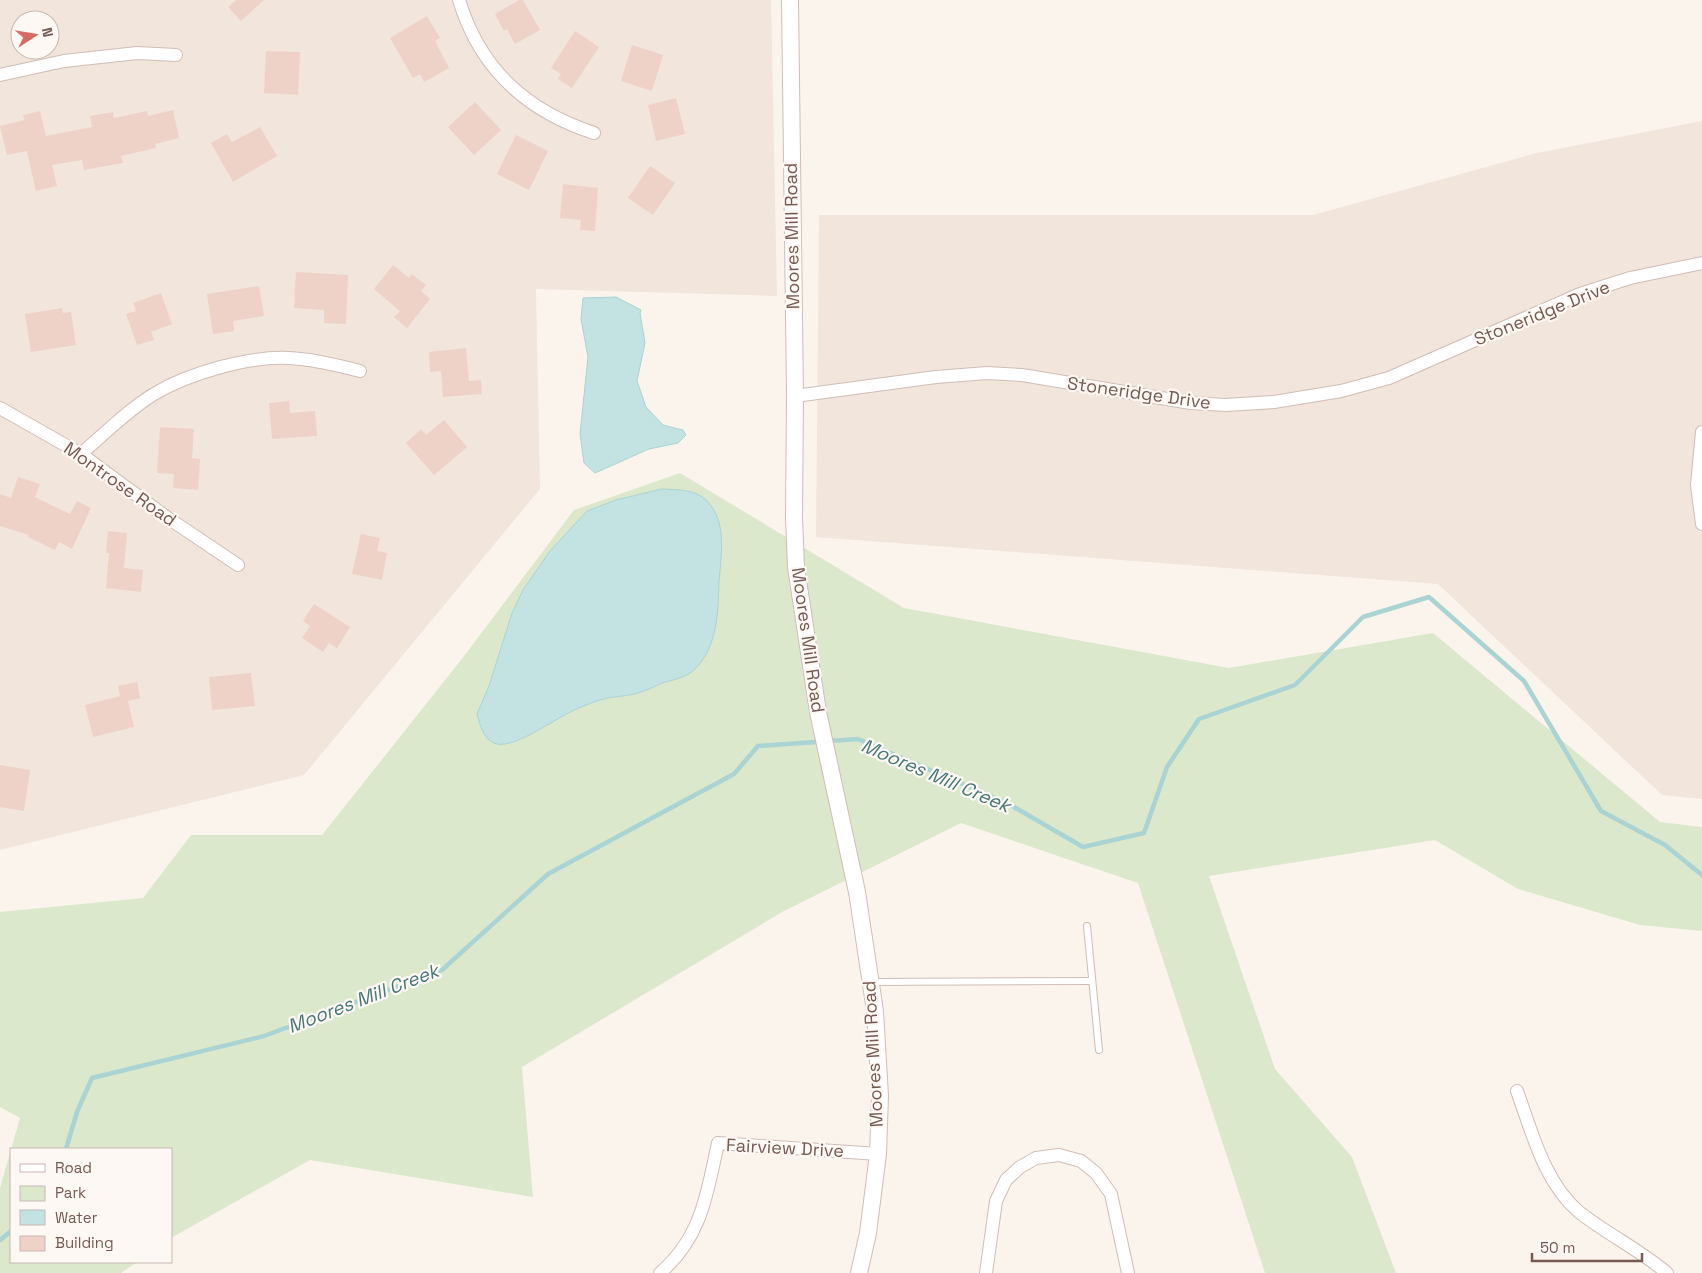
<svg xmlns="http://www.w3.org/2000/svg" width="1702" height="1273" font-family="'Space Grotesk',sans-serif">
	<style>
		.residential { fill: #f2e5dc; fill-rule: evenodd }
		.green { fill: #dbe8cc }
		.water { fill: #c3e3e3; stroke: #aad3d4 }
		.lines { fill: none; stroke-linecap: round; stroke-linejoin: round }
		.stream { stroke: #aad3d4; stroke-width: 4.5 }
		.building { fill: #eed2c8 }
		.service-casing { stroke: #cfbdb6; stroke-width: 8 }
		.minor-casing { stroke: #cfbdb6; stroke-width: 14 }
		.tertiary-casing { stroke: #cfbdb6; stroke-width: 18 }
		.service { stroke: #fff; stroke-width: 6 }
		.minor { stroke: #fff; stroke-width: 12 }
		.tertiary { stroke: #fff; stroke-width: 16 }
		.labels { text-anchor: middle; stroke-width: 4.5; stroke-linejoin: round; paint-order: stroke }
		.street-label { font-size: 18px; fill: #755952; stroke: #fef8f4 }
		.water-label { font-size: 19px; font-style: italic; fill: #467677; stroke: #fef8f4 }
	</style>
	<rect width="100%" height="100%" fill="#fbf4ed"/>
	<g class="residential">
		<path d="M 0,0 L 771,0 L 777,296 L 536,289 L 540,489 L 304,775 L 0,850 ZM 20,20 L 50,20 L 50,50 L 20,50 Z"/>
		<path d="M 1702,121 L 1702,799 L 1662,795 L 1438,584 L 816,537 L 819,215 L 1313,215 L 1537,153 Z"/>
	</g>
	<path class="green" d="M 680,473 L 904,608 L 1229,668 L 1433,633 L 1660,822 L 1702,827 L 1702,931 L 1640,925 L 1518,889 L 1435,840 L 1209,876 L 1275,1069 L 1352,1157 L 1396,1273 L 1265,1273 L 1138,883 L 961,823 L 784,911 L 522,1067 L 533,1197 L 310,1160 L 171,1238 L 171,1149 L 11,1149 L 11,1262 L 137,1262 L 121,1273 L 0,1273 L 0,1188 L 20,1118 L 0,1107 L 0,912 L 143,898 L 191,835 L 322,835 L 461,660 L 574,510 Z"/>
	<g class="water">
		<path d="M 616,297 L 641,310 L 640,313 L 645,343 L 637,381 L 646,407 L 663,425 L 683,430 L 686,435 L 678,443 L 649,449 L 595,473 L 584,463 L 580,434 L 588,357 L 581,319 L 583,298 Z"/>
		<path d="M 662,489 C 677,490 693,489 705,499 C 728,520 721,555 719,582 C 718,611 718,645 696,668 C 688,677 673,680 662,683 C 655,686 648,690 641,692 C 630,696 619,696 608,698 C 598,700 588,704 579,708 C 558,716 517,748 497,744 C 484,741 480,725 477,714 L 489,686 L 512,613 L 523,590 L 550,551 L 587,511 L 616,500 Z"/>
	</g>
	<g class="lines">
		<g class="stream">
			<path d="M 66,1149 L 77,1112 L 92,1078 L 264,1036 L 442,970 L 548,874 L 734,774 L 758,746 L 858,739 L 1007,803 L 1083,847 L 1144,833 L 1167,767 L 1199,719 L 1295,685 L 1363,617 L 1429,597 L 1524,681 L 1601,811 L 1665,845 L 1702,875"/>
			<path d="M 0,1240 L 11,1231"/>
		</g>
	</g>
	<g class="building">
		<path d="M 236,0 L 264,0 L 241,21 L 228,7 Z"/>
		<path d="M 519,0 L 523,0 L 540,30 L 515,44 L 507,29 L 504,31 L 495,14 Z"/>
		<path d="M 427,16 L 440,38 L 435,41 L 449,68 L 424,82 L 420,74 L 413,78 L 390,38 Z"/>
		<path d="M 575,31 L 599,47 L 572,88 L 558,79 L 561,74 L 551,68 Z"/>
		<path d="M 632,45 L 663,55 L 652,91 L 621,81 Z"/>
		<path d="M 266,51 L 300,52 L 298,95 L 264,93 Z"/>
		<path d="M 676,98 L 685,134 L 656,141 L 648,105 Z"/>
		<path d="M 475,102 L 501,130 L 474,155 L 448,127 Z"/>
		<path d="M 173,110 L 179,138 L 155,144 L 156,148 L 121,156 L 123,163 L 84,170 L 82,160 L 52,165 L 57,186 L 36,191 L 27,151 L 7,155 L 0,126 L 24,120 L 23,115 L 40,111 L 46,136 L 92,127 L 90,116 L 113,112 L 114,118 L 147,111 L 148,116 Z"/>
		<path d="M 260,127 L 277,156 L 233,182 L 211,143 L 227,134 L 232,142 Z"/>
		<path d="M 516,135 L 548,151 L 529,190 L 497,174 Z"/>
		<path d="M 650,166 L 675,183 L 653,215 L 628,198 Z"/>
		<path d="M 563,184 L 598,188 L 595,231 L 580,230 L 581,220 L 560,218 Z"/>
		<path d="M 393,265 L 409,278 L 412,274 L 426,285 L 421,291 L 430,299 L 407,328 L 394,317 L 400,311 L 374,289 Z"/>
		<path d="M 296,272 L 348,275 L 346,324 L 324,323 L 324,310 L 294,308 Z"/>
		<path d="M 259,286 L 264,316 L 233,321 L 234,331 L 213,334 L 207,294 Z"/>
		<path d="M 161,293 L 172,324 L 151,332 L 154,340 L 137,345 L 126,314 L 136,311 L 133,303 Z"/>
		<path d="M 62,308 L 63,313 L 71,312 L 76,345 L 31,352 L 25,314 Z"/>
		<path d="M 466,348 L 469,381 L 481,380 L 482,394 L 443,397 L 441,371 L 430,372 L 429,352 Z"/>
		<path d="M 289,401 L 290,413 L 315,411 L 317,436 L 272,439 L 269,403 Z"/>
		<path d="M 444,420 L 467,447 L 434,475 L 406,443 L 421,429 L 426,435 Z"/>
		<path d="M 160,427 L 194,429 L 192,458 L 200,459 L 198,490 L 173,488 L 174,474 L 157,473 Z"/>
		<path d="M 18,477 L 40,484 L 35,497 L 70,514 L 77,501 L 91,508 L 72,549 L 59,542 L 55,550 L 28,537 L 29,535 L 0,526 L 0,494 L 11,498 Z"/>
		<path d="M 108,531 L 127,533 L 124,568 L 143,570 L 141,592 L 106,588 L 109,553 L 106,553 Z"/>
		<path d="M 361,534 L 380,538 L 377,551 L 387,553 L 382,580 L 352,574 Z"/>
		<path d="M 314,604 L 350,627 L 337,648 L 329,643 L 323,652 L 302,638 L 310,626 L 303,621 Z"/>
		<path d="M 251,673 L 255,706 L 212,710 L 209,677 Z"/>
		<path d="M 137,682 L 140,698 L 128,701 L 134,727 L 93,737 L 85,705 L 120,696 L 118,686 Z"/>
		<path d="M 0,765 L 30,770 L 24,811 L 0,807 Z"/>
	</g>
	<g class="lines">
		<g class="service-casing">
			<g id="service">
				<path d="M 1087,926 L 1099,1050"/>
				<path d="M 871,982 L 1092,981"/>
			</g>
		</g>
		<g class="minor-casing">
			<g id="minor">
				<path d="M 459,0 C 480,69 526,111 594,133"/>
				<path d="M 0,75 L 64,61 L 137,53 L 176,55"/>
				<path d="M 795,396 L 936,377 L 987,373 L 1022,375 L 1191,403 L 1225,405 L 1274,402 L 1341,391 L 1389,378 L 1580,294 L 1630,278 L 1702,263"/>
				<path d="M 0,408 L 81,454 L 165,516 L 238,565"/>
				<path d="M 1702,432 L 1697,485 L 1702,524"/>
				<path d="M 81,454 C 104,434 128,410 154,394 C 189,373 249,356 289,358 C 313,359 337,365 360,371"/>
				<path d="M 1517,1091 C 1532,1132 1544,1182 1579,1212 C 1607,1234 1640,1250 1667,1273"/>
				<path d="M 660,1273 C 702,1237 707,1193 718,1143 L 878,1154"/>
				<path d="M 986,1273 L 996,1201 L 1006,1180 L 1020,1167 L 1036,1158 L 1059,1155 L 1081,1161 L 1096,1173 L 1111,1194 L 1128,1273"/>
			</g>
		</g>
		<g class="tertiary-casing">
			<path id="tertiary" d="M 790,0 L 795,396 L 794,517 L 796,567 L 818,712 L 857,892 L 875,1011 L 880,1096 L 878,1154 L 868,1233 L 859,1273"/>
		</g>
		<use href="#service" class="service"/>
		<use href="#minor" class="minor"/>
		<use href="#tertiary" class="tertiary"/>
	</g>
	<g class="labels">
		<g class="street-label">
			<text transform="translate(792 236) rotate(-91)" y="6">Moores Mill Road</text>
			<text transform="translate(1542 313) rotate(-22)" y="6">Stoneridge Drive</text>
			<text transform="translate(1139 393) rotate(8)" y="6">Stoneridge Drive</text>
			<text transform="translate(120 484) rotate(35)" y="6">Montrose Road</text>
			<text transform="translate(808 640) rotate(82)" y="6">Moores Mill Road</text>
			<text transform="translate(873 1054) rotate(-93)" y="6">Moores Mill Road</text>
			<text transform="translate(785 1148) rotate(3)" y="6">Fairview Drive</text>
		</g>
		<g class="water-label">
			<text transform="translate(936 775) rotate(23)" y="7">Moores Mill Creek</text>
			<text transform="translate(363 998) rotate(-21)" y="7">Moores Mill Creek</text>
		</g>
	</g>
	<rect x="10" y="1148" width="162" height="115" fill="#fef8f4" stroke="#c7b8b3"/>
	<rect x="20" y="1164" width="25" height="8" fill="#ffffff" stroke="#c7b8b3"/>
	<text x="55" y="1173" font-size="15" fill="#755952">Road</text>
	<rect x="20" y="1186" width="25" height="15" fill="#dbe8cc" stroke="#c7b8b3"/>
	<text x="55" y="1198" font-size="15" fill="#755952">Park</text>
	<rect x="20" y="1210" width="25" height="15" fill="#c3e3e3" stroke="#c7b8b3"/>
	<text x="55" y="1223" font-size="15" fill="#755952">Water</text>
	<rect x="20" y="1236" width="25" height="15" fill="#eed2c8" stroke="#c7b8b3"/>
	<text x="55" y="1248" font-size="15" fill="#755952">Building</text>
	<g transform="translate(35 35) rotate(78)"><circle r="24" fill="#fef8f4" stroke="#c7b8b3"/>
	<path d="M0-4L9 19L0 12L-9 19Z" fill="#d66b61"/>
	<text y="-8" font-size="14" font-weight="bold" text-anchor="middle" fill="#755952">N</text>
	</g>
	<path d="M1532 1253v8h110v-8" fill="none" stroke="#755952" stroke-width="2.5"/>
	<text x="1540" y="1253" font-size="15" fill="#755952" stroke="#fef8f4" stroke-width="4" paint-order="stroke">50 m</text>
</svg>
